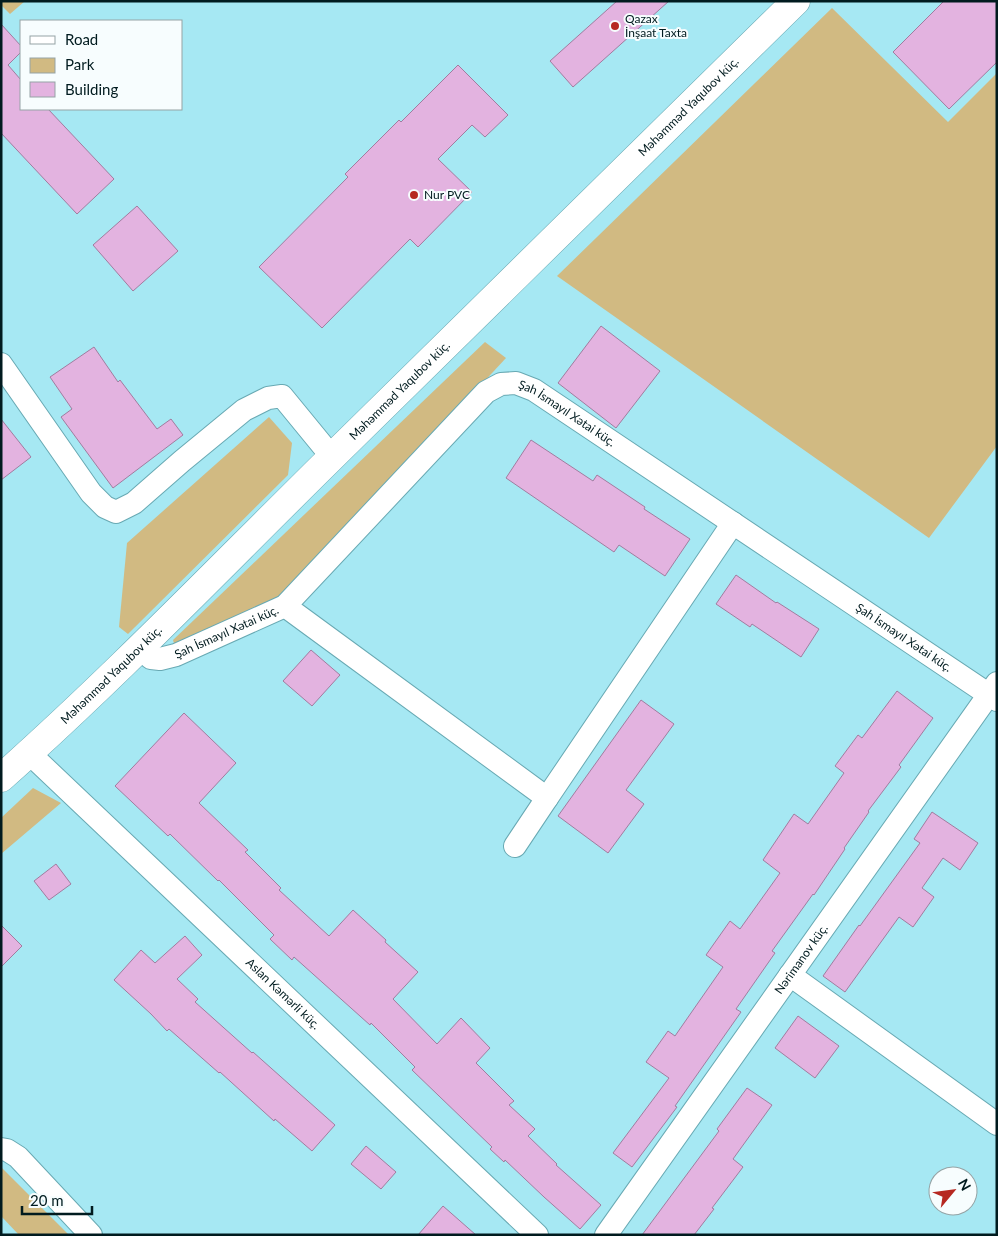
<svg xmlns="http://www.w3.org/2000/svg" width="998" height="1236" font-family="Lato,sans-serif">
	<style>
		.green { fill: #d1ba82 }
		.building { fill: #e3b3e0; stroke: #a17c9f }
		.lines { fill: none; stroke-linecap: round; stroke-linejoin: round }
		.street-casing { stroke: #68a9b3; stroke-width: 24 }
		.primary-casing { stroke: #68a9b3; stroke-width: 29 }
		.street { stroke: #fff; stroke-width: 22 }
		.primary { stroke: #fff; stroke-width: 28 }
		.poi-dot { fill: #b62821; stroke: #f7fdfe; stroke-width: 2 }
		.labels { text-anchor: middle; stroke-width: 4; stroke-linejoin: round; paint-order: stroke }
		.poi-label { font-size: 12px; fill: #011b1f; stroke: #f7fdfe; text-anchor: start }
		.street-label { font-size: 12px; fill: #011b1f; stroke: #f7fdfe }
	</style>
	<rect width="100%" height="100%" fill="#a6e8f3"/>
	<g class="green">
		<path d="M 1,1 L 25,1 L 10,14 L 1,5 Z"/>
		<path d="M 832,8 L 948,122 L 997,73 L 997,446 L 929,538 L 557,276 Z"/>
		<path d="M 485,342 L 506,358 L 283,598 L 175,647 L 173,640 Z"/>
		<path d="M 269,417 L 292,443 L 288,475 L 128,634 L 119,627 L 127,543 Z"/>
		<path d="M 33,788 L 61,803 L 1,854 L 1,818 Z"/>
		<path d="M 1,1167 L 69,1235 L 19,1235 L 1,1216 Z"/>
	</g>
	<g class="building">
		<path d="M 617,1 L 669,1 L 573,87 L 550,61 Z"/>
		<path d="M 944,1 L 997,1 L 997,62 L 949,109 L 893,52 Z"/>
		<path d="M 1,24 L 21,46 L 21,52 L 8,65 L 21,80 L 21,109 L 48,109 L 114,179 L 77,214 L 1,133 Z"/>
		<path d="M 458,65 L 508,115 L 485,137 L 472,125 L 438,159 L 472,192 L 418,247 L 410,239 L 322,328 L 259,267 L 348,177 L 345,174 L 399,120 L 401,122 Z"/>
		<path d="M 137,206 L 178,251 L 133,291 L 93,245 Z"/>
		<path d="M 601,326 L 660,371 L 616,428 L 558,383 Z"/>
		<path d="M 94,347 L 118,382 L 120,380 L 157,429 L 171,419 L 183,435 L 113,488 L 61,417 L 72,409 L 50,377 Z"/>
		<path d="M 1,419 L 31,457 L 1,480 Z"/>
		<path d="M 531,440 L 593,481 L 597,475 L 645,507 L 644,509 L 690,539 L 665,576 L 619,545 L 614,552 L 506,478 Z"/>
		<path d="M 736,575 L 776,603 L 777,602 L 819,629 L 801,657 L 752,624 L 750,627 L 716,604 Z"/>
		<path d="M 311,650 L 340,675 L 312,706 L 283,681 Z"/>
		<path d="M 897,691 L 933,718 L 899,765 L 901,767 L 868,811 L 869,812 L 844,848 L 845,849 L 814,895 L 813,894 L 772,951 L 775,953 L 736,1009 L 741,1012 L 675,1106 L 677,1107 L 632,1167 L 613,1153 L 669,1078 L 646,1062 L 668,1031 L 675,1036 L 723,967 L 706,955 L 730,921 L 740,929 L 780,873 L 763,860 L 794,814 L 808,824 L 844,773 L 835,766 L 858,735 L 862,738 Z"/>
		<path d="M 641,700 L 674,724 L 626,790 L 644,804 L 608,853 L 558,816 Z"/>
		<path d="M 184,713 L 236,763 L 199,803 L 248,850 L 245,852 L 281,888 L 279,890 L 329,936 L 353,910 L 386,940 L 385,942 L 418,972 L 393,999 L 437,1044 L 461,1018 L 490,1048 L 476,1063 L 514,1101 L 509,1105 L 535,1129 L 528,1136 L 557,1164 L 556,1165 L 601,1205 L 580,1229 L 544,1197 L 505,1160 L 504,1162 L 490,1149 L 492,1147 L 412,1070 L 415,1067 L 371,1023 L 370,1025 L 294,957 L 292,960 L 270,939 L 274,935 L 219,880 L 218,881 L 170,834 L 168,836 L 115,786 Z"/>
		<path d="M 932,812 L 978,843 L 960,870 L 943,858 L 922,888 L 934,897 L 913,927 L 899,917 L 845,992 L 823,976 L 859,925 L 860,926 L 920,843 L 914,839 Z"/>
		<path d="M 56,864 L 71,884 L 49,900 L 34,881 Z"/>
		<path d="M 1,925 L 22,946 L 1,967 Z"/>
		<path d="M 185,936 L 202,955 L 177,979 L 198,999 L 195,1002 L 252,1053 L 253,1052 L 335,1125 L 312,1151 L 275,1119 L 274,1121 L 220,1072 L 219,1073 L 169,1029 L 167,1031 L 151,1014 L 114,980 L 141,950 L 155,963 Z"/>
		<path d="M 798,1016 L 839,1046 L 815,1078 L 775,1048 Z"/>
		<path d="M 747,1088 L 772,1105 L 733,1159 L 743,1167 L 712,1208 L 714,1209 L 694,1235 L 642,1235 L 719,1131 L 717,1129 Z"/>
		<path d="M 366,1146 L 396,1172 L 381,1189 L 351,1164 Z"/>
		<path d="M 443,1206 L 476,1235 L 418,1235 Z"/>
	</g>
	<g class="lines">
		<g class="street-casing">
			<g id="street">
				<path d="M 1,364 L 91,493 L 105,507 L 116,512 L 134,503 L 182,461 L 244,410 L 268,398 L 282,396 L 332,457"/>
				<path d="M 285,606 L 547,798 L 733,523"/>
				<path id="s1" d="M 140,648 L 151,658 L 160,659 L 176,655 L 285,606 L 486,392 L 501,384 L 516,383 L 534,390 L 997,700"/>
				<path id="s2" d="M 29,753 L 537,1235"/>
				<path d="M 515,846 L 547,798"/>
				<path d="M 790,975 L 997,1124"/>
				<path d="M 1,1149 L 7,1150 L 18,1157 L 91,1235"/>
				<path id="s3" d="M 606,1235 L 997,683"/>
			</g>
		</g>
		<g class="primary-casing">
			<g id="primary">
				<path id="s4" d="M 1,778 C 117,675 224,563 334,455 C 488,304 642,153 796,1"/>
			</g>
		</g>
		<use href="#street" class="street"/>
		<use href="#primary" class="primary"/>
	</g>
	<g class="poi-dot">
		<circle cx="615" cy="26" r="5"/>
		<circle cx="414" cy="195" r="5"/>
	</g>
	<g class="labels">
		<g class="poi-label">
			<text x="625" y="23">Qazax<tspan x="625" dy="14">İnşaat Taxta</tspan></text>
			<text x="424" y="199">Nur PVC</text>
		</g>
		<g class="street-label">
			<text dy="4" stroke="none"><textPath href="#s4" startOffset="961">Məhəmməd Yaqubov küç.</textPath></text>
			<text dy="4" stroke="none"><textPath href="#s4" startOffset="556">Məhəmməd Yaqubov küç.</textPath></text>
			<text dy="4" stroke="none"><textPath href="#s1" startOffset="545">Şah İsmayıl Xətai küç.</textPath></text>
			<text dy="4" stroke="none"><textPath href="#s1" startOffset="96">Şah İsmayıl Xətai küç.</textPath></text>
			<text dy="4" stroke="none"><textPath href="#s1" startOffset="950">Şah İsmayıl Xətai küç.</textPath></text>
			<text dy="4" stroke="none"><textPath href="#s4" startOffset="151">Məhəmməd Yaqubov küç.</textPath></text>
			<text dy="4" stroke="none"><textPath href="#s3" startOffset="338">Nərimanov küç.</textPath></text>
			<text dy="4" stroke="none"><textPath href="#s2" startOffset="350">Aslan Kəmərli küç.</textPath></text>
		</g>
	</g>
	<rect width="998" height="1236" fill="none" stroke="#011b1f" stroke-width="5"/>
	<rect x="20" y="20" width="162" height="90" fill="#f7fdfe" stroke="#95a3a5"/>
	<rect x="30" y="36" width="25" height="8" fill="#ffffff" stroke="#95a3a5"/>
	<text x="65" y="45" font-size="15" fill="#011b1f">Road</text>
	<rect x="30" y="58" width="25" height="15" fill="#d1ba82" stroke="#95a3a5"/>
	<text x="65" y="70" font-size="15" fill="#011b1f">Park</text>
	<rect x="30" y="82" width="25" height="15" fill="#e3b3e0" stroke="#95a3a5"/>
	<text x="65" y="95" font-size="15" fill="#011b1f">Building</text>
	<g transform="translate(953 1191) rotate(61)"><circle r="24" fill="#f7fdfe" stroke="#95a3a5"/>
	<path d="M0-4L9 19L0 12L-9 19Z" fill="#b62821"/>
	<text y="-8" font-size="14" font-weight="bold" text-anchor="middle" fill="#011b1f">N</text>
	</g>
	<path d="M22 1206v8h70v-8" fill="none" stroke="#011b1f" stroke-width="2.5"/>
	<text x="30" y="1206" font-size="15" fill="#011b1f" stroke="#f7fdfe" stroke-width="4" paint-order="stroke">20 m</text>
</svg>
